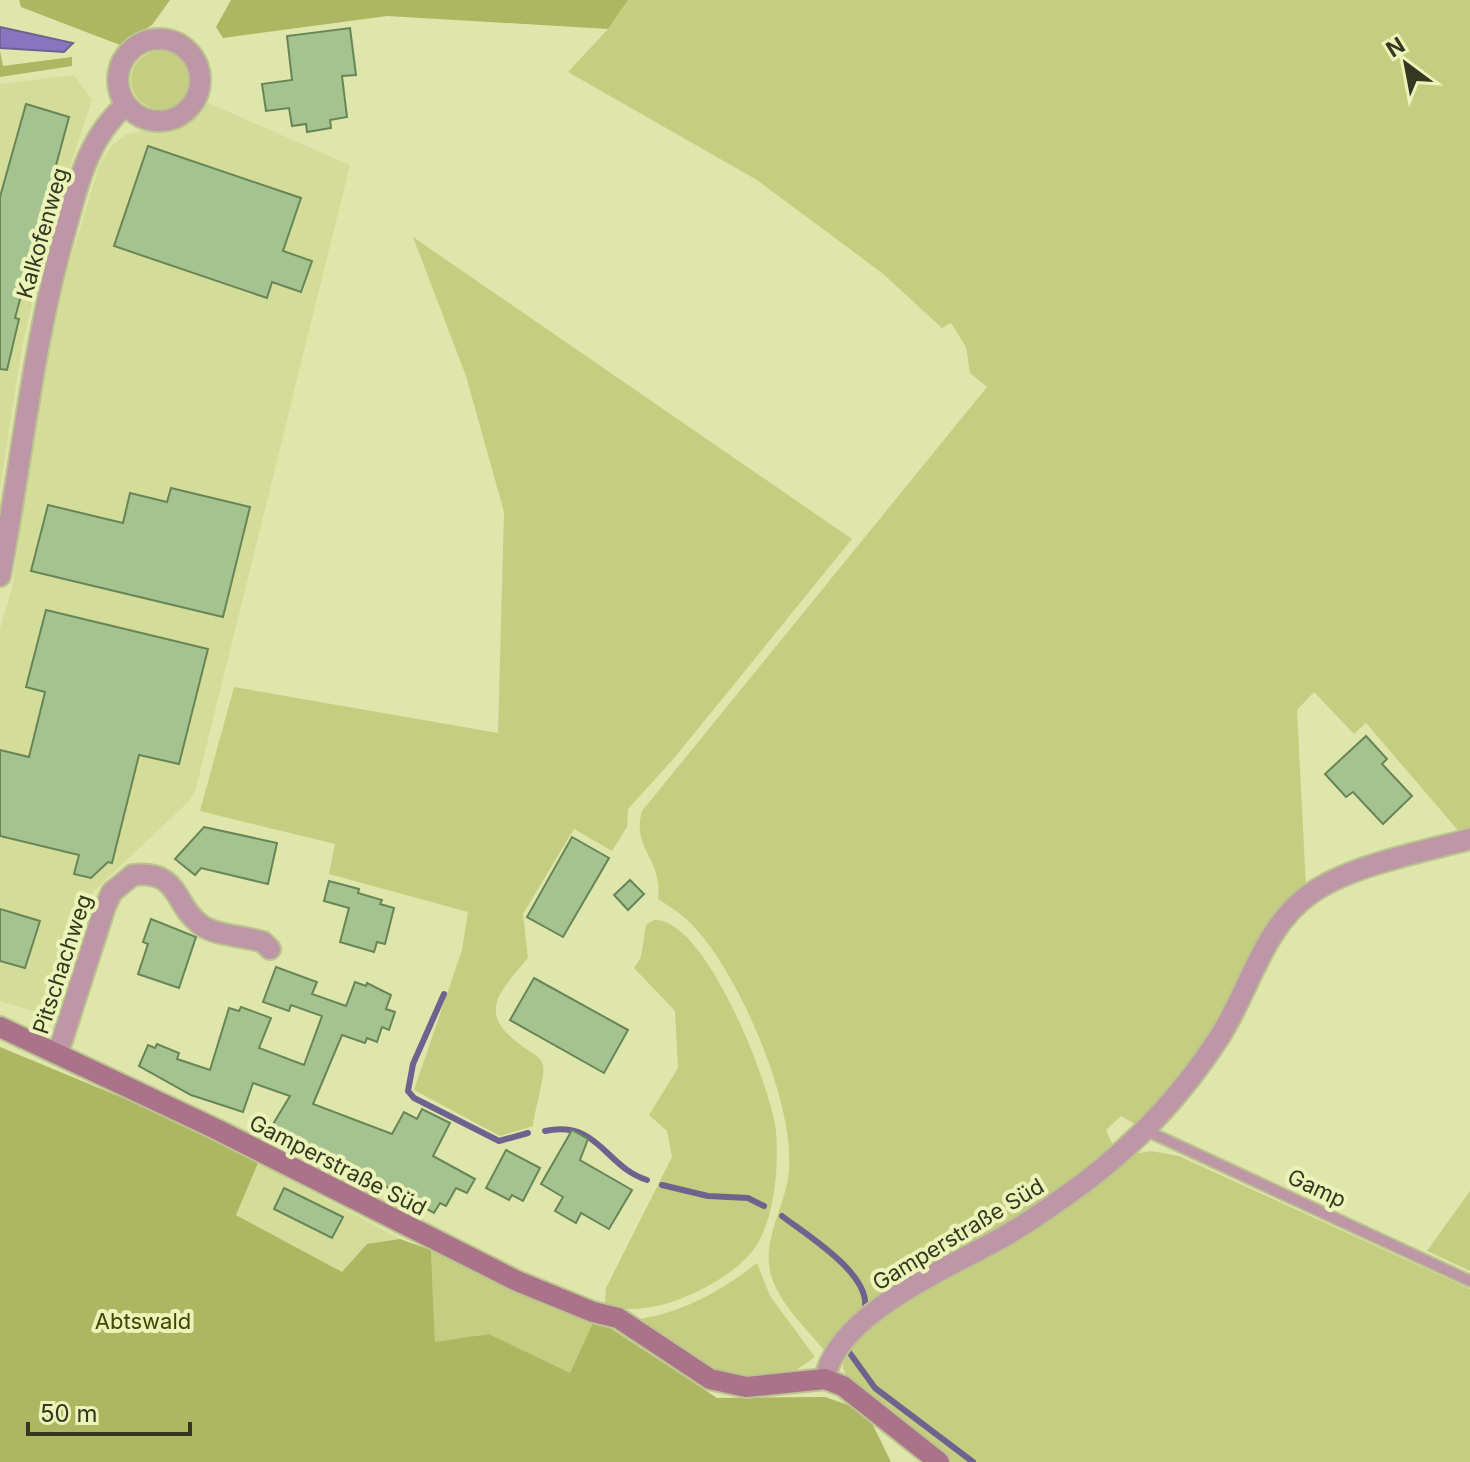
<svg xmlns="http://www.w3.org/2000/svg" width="1470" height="1462" font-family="Inter,sans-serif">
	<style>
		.built { fill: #d4dc99 }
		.green { fill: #c5ce80 }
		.forest { fill: #adb660 }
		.water { fill: #8775bf; stroke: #6e638f; stroke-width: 2 }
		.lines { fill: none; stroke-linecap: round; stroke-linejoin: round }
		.stream { stroke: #6e638f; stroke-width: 6 }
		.building { fill: #a4c391; stroke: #688556; stroke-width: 2 }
		.lane-casing { stroke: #bcc38f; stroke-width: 14 }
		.street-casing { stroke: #bcc38f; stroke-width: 24 }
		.secondary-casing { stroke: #bcc38f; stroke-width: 24 }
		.lane { stroke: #bd97a5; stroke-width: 10 }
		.street { stroke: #bd97a5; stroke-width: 20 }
		.secondary { stroke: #aa7389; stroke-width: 20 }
		.labels { text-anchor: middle; stroke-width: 8; stroke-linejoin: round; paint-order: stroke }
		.street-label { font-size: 22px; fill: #353820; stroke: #ebf3b8 }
		.park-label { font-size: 22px; fill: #424600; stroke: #ebf3b8 }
	</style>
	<rect width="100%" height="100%" fill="#dee6ab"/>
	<g class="built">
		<path d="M 74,75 L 92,100 L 52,221 L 22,347 L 0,489 L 0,84 Z"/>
		<path d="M 206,102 L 350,165 L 196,788 L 190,800 L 92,893 L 61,1002 L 52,1017 L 0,1001 L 0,629 L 12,588 L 38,400 L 67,271 L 99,166 L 111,146 L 127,134 L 192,120 Z"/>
		<path d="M 258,1163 L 400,1239 L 367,1244 L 342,1273 L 235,1214 Z"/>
	</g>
	<g class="green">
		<path d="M 628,0 L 1470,0 L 1470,833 L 1462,835 L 1366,723 L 1354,734 L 1314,692 L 1297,710 L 1306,887 L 1205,1049 L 1140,1127 L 1121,1116 L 1106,1130 L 1115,1150 L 1060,1193 L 851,1323 L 823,1349 C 805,1327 779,1303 771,1275 C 761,1239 787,1205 789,1169 C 794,1102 740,977 696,929 C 685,916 672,908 658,899 C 663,858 631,849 642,811 L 987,387 L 970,373 L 966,347 L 951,323 L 942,328 L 882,273 L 757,180 L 568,72 L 608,29 Z"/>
		<circle cx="160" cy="80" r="29"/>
		<path d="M 413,237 L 852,539 L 675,757 L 628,809 L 627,827 L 612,851 L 574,829 L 523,914 L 528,958 C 498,994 475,1014 525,1048 C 532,1053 541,1057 543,1065 C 546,1074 534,1112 533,1126 L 500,1136 L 414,1090 L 462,950 L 468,912 L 329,874 L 335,844 L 200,811 L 234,687 L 498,733 L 504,512 L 466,376 Z"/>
		<path d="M 654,920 C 705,916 771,1086 776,1131 C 779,1166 775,1219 754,1249 C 736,1274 691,1298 661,1305 C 646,1309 629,1309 613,1310 L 605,1302 L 606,1288 L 672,1157 L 667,1131 L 649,1115 L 678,1068 L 675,1011 L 634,968 L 641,957 L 646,925 Z"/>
		<path d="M 1151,1151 L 1179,1156 L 1470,1289 L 1470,1462 L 952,1462 L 850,1381 L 843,1369 L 844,1355 L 878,1316 L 1128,1155 Z"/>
		<path d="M 1470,1191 L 1470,1271 L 1427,1251 Z"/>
		<path d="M 431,1250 L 502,1284 L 595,1318 L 570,1374 L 489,1334 L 435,1343 Z"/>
		<path d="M 757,1263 L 770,1296 L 815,1357 L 792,1373 L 737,1381 L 713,1371 L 634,1320 C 682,1313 720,1292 757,1263 Z"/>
	</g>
	<g class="forest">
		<path d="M 19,0 L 170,0 L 152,25 L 120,45 L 21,7 Z"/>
		<path d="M 231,0 L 628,0 L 608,29 L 387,16 L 223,38 L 216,27 Z"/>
		<path d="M 0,51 L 3,66 L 72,57 L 72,66 L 0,77 Z"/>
		<path d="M 0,1047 L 193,1127 L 258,1163 L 236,1215 L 342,1272 L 367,1244 L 400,1239 L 431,1250 L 435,1342 L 489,1334 L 570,1373 L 595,1318 L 717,1398 L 825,1397 L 866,1411 L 891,1462 L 0,1462 Z"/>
	</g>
	<path class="water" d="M 0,27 L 73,43 L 64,52 L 0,48 Z"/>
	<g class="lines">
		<g class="stream">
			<path d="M 444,994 L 413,1064 L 408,1091 L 414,1098 L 499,1141 L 528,1133"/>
			<path d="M 545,1131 C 599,1120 604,1166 647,1180"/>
			<path d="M 662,1185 L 708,1196 L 748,1198 L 764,1206"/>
			<path d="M 782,1216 C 805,1234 875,1276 864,1311"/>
			<path d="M 849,1352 L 875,1388 L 973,1462"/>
		</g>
	</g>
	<g class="building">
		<path d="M 350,28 L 356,75 L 342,76 L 347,117 L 330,120 L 331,128 L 307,132 L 306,124 L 292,126 L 289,108 L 266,111 L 262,84 L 292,80 L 287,36 Z"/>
		<path d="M 26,104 L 69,117 L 15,318 L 19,319 L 7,370 L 0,369 L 0,197 Z"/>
		<path d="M 148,146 L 301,198 L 283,251 L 312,261 L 301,292 L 272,282 L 267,298 L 114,246 Z"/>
		<path d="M 171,488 L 250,507 L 223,617 L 31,571 L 48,505 L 123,523 L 130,493 L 167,502 Z"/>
		<path d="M 46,610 L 208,649 L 179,764 L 139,755 L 112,863 L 108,862 L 91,878 L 74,874 L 79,855 L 0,836 L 0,750 L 29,757 L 45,692 L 26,687 Z"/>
		<path d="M 1366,736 L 1387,759 L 1382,764 L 1412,796 L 1383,824 L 1353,792 L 1346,797 L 1325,774 Z"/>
		<path d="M 204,827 L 277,843 L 268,884 L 201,868 L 195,875 L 175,859 Z"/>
		<path d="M 572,837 L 609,858 L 563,937 L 527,917 Z"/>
		<path d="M 630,880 L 644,894 L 628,910 L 614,895 Z"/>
		<path d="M 329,881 L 359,889 L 358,893 L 382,900 L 380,904 L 394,908 L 385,944 L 377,942 L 374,952 L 340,942 L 349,908 L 324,901 Z"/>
		<path d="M 0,909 L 40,921 L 25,968 L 0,961 Z"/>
		<path d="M 151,919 L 196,937 L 179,988 L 138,974 L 148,944 L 143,942 Z"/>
		<path d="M 276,967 L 317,982 L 312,994 L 346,1006 L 355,982 L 366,986 L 367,983 L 391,995 L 386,1009 L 395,1012 L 389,1030 L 382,1027 L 377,1042 L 367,1038 L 365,1043 L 342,1035 L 313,1104 L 392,1134 L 404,1112 L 417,1119 L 422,1109 L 450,1123 L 433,1156 L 475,1179 L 467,1193 L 456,1188 L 446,1206 L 440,1203 L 434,1213 L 367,1176 L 300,1149 L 270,1129 L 290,1096 L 253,1083 L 243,1112 L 191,1095 L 139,1066 L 148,1045 L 155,1048 L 157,1044 L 179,1053 L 177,1059 L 210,1070 L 229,1008 L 239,1011 L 241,1007 L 271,1018 L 259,1048 L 304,1065 L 322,1016 L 291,1005 L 289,1011 L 263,1002 Z"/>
		<path d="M 534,978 L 628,1030 L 604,1073 L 510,1020 Z"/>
		<path d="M 572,1130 L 588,1139 L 580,1160 L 632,1190 L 609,1229 L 581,1213 L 576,1223 L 555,1211 L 563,1197 L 541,1184 Z"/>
		<path d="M 506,1150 L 540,1168 L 523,1201 L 512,1195 L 509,1200 L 486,1188 Z"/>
		<path d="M 284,1188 L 343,1217 L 332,1238 L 274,1209 Z"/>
	</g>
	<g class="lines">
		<g class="lane-casing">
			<path id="lane" d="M 1147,1131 L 1470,1281"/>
		</g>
		<g class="street-casing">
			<g id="street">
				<circle cx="159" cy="80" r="41"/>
				<path d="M 0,576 C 22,461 32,348 64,235 C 77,187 87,138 126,105"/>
				<path d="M 58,1053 L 105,907 L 112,892 L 133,875 C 181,870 173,905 201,925 C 216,936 245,936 263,942 L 270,949"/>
				<path d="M 825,1379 C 836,1313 953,1266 1005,1236 C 1033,1220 1059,1201 1085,1182 C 1140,1140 1183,1094 1220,1036 C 1250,989 1263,927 1310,894 C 1351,865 1422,852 1470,839"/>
			</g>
		</g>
		<g class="secondary-casing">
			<path id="secondary" d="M 0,1027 L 216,1129 L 517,1281 L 593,1312 L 618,1318 L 710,1379 L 746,1387 L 825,1379 L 843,1386 L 939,1462"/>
		</g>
		<use href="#lane" class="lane"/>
		<use href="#street" class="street"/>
		<use href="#secondary" class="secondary"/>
	</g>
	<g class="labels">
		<g class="street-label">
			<text transform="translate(42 233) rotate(-74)" y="8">Kalkofenweg</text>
			<text transform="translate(62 964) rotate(-72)" y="8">Pitschachweg</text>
			<text transform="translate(338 1165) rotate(27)" y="8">Gamperstraße Süd</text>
			<text transform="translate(1317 1188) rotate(25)" y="8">Gamp</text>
			<text transform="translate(958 1234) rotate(-31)" y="8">Gamperstraße Süd</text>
		</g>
		<g class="park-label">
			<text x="143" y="1329">Abtswald</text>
		</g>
	</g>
	<g transform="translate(1406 64) rotate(328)" stroke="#ebf3b8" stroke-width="6" paint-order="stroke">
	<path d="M0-6L14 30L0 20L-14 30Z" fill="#353820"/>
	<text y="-12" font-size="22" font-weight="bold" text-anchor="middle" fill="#353820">N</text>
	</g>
	<path d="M28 1422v12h162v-12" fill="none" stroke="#353820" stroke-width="4"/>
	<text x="40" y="1422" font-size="24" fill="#353820" stroke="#ebf3b8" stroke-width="6" paint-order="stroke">50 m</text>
</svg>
